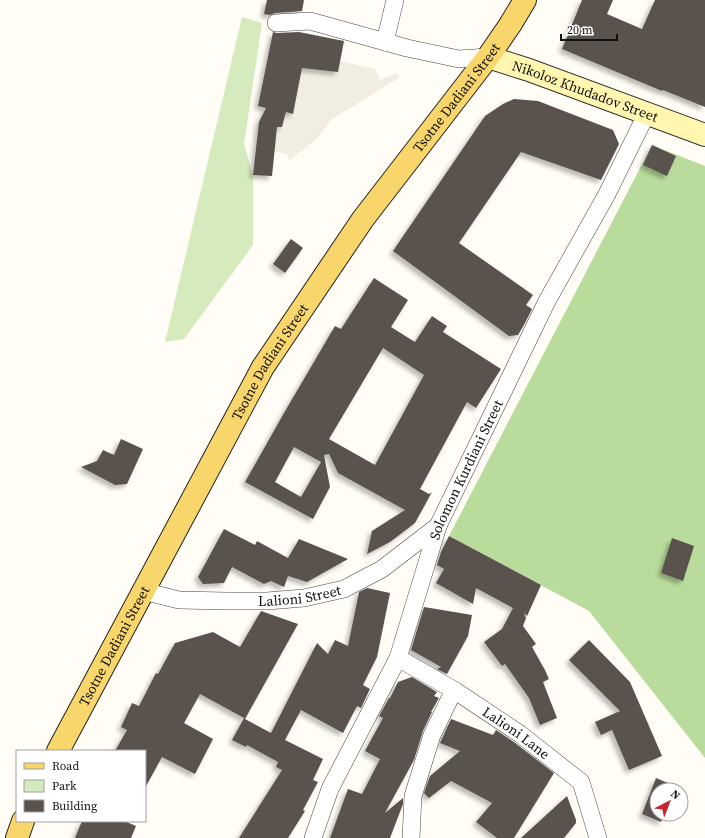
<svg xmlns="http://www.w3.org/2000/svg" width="705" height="838" font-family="'Source Serif 4',serif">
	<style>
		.green { fill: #d5ebbd }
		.forest { fill: #b9dc9c }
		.plaza { fill: #f1ede2 }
		.building { fill: #5a524d; fill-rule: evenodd; filter: url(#shadow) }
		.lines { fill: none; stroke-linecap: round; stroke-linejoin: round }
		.street-casing { stroke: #444; stroke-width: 18 }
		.secondary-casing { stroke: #333; stroke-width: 24 }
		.primary-casing { stroke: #222; stroke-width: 24 }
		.street { stroke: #fff; stroke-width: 17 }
		.secondary { stroke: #fff6b0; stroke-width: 22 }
		.primary { stroke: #f9d66b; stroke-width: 22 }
		.labels { text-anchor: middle; stroke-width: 4; stroke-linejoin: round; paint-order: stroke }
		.street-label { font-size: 14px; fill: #111; stroke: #fff }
	</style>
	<defs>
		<filter id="shadow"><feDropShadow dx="-3.5" dy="3.5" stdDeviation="2" flood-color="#0004"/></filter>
	</defs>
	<rect width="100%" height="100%" fill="#fffdf5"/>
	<path class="green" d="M 242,17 L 262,23 L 244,144 L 253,175 L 253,245 L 184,339 L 165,342 Z"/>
	<path class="forest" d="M 652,145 L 705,166 L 705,758 L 589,611 L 449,536 Z"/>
	<path class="plaza" d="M 340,61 L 375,69 L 380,80 L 397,73 L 399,78 L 332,119 L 315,140 L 289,161 L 288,155 L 282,153 L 275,152 L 275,148 L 273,148 L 278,127 L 282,127 L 287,112 L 293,113 L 302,68 L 337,72 Z"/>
	<g class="building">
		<path d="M 267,0 L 304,0 L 302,11 L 275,13 L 270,15 L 264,14 Z"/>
		<path d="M 582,0 L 613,0 L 607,14 L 642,29 L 655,0 L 705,0 L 705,107 L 663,90 L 662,91 L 562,49 Z"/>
		<path d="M 273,32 L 277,33 L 299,32 L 344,41 L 338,72 L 302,68 L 293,114 L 286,112 L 282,127 L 277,127 L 272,176 L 253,175 L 259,122 L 266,108 L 258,106 Z"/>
		<path d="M 514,99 L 538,101 L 613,130 L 619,144 L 601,180 L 521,152 L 459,243 L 533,295 L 526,305 L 532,309 L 525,323 L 518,335 L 509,336 L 393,251 L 485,116 L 503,104 Z"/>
		<path d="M 652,145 L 676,156 L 667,176 L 643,165 Z"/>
		<path d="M 291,239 L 303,248 L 285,273 L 273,264 Z"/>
		<path d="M 374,278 L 408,300 L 391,327 L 415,342 L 432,316 L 447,326 L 443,332 L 501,369 L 476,408 L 467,402 L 420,489 L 429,494 L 432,492 L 415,523 L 390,542 L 367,554 L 372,531 L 405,510 L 338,473 L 329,454 L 324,455 L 330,487 L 313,519 L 245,482 L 284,413 L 335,326 L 341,329 ZM 383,348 L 424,375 L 375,465 L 329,439 ZM 294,447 L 321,462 L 301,497 L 275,482 Z"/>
		<path d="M 121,439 L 143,449 L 127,484 L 115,485 L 81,467 L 97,461 L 103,450 L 114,455 Z"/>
		<path d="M 224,529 L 255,545 L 257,541 L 288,558 L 299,539 L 348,559 L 307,582 L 288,576 L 284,587 L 271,581 L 264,584 L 232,567 L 224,583 L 203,584 L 198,577 Z"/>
		<path d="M 449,536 L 541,585 L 527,616 L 524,613 L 526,618 L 523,626 L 536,644 L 532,647 L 545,670 L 549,679 L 543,682 L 557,718 L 540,725 L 529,698 L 505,664 L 502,666 L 484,642 L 502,629 L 513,608 L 476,588 L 473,604 L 436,583 L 444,569 L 437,565 L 441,552 Z"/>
		<path d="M 672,538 L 694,546 L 683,581 L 661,573 Z"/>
		<path d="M 367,588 L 390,593 L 377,657 L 363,685 L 370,689 L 369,691 L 361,708 L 357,706 L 343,733 L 301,710 L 285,740 L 323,759 L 313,780 L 318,782 L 303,810 L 305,811 L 288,838 L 239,838 L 282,770 L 276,767 L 278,762 L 247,745 L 246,747 L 232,740 L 244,718 L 200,694 L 184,723 L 213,739 L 195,774 L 162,757 L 145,788 L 145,751 L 115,751 L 127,730 L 121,727 L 132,703 L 139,706 L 156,673 L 158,674 L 175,643 L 213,632 L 240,647 L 261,611 L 298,624 L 245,719 L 271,733 L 317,643 L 328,654 L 335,640 L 348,646 L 359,592 Z"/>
		<path d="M 424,607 L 472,615 L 468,636 L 447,674 L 437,669 L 441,667 L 411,650 Z"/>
		<path d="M 589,640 L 630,682 L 662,756 L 629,770 L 612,730 L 601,735 L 595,722 L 620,711 L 569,660 Z"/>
		<path d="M 412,677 L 437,692 L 434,696 L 439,698 L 431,712 L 432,712 L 423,731 L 414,760 L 385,813 L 403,798 L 403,804 L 390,838 L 330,838 L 348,789 L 362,794 L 380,759 L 365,751 L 383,718 L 379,716 L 389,698 L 390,698 L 398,682 Z"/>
		<path d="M 451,719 L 493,735 L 496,730 L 514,742 L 554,773 L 514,838 L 497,838 L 476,822 L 492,803 L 451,781 L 429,798 L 424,793 L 430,776 L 460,751 L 440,743 Z"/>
		<path d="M 656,778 L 675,786 L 673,790 L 657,790 L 657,814 L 664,814 L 661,822 L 642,814 Z"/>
		<path d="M 567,796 L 576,820 L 576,823 L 564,838 L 521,838 Z"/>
		<path d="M 82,821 L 124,821 L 136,826 L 131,838 L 75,838 Z"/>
	</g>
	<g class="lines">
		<g class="street-casing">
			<g id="street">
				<path d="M 276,23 L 310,21 L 407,48 L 459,59 L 488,57"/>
				<path d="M 385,42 L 395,0"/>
				<path id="s1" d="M 143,591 L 179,600 L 226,601 L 267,601 L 304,598 L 344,589 L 382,569 L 438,526"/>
				<path id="s2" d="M 398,658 L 454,690 L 520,734 L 581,782 L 598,838"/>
				<path id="s3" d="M 313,838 L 330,789 L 398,658 L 438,526 L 547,301 L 607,194 L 647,113"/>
				<path d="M 411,838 L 413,796 L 432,735 L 454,690"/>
			</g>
		</g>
		<g class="secondary-casing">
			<g id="secondary">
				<path id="s4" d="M 488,57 L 529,70 L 705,135"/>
			</g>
		</g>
		<g class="primary-casing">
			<g id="primary">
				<path id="s5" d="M 58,751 L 263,367 L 363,219 L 488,57 L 510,25 L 525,0"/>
				<path d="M 17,838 L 23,821"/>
			</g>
		</g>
		<use href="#street" class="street"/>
		<use href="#secondary" class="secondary"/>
		<use href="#primary" class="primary"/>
	</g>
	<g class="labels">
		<g class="street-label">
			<text dy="5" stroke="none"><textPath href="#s4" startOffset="103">Nikoloz Khudadov Street</textPath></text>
			<text dy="5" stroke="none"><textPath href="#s5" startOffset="767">Tsotne Dadiani Street</textPath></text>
			<text dy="5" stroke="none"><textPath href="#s5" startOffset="443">Tsotne Dadiani Street</textPath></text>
			<text dy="5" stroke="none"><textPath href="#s3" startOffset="400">Solomon Kurdiani Street</textPath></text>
			<text dy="5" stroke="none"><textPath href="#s1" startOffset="158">Lalioni Street</textPath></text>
			<text dy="5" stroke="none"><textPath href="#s5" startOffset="119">Tsotne Dadiani Street</textPath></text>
			<text dy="5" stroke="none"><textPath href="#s2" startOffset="140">Lalioni Lane</textPath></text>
		</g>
	</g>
	<rect x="16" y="750" width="130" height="72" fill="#ffffff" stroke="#a0a0a0"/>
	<rect x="24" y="763" width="20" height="6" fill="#f9d66b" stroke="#a0a0a0"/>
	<text x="52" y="770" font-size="12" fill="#111111">Road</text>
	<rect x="24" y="780" width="20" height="12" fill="#d5ebbd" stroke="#a0a0a0"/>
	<text x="52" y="790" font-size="12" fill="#111111">Park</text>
	<rect x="24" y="800" width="20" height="12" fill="#5a524d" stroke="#a0a0a0"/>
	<text x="52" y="810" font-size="12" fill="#111111">Building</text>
	<g transform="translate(669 802) rotate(42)"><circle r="19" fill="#ffffff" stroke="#a0a0a0"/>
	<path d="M0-3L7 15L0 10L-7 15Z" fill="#c4262e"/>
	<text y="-6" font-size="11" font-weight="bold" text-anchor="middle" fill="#111111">N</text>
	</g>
	<path d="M561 34v6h56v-6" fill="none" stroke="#111111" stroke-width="2"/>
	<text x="567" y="34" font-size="12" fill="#111111" stroke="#ffffff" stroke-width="3" paint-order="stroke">20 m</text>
</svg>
